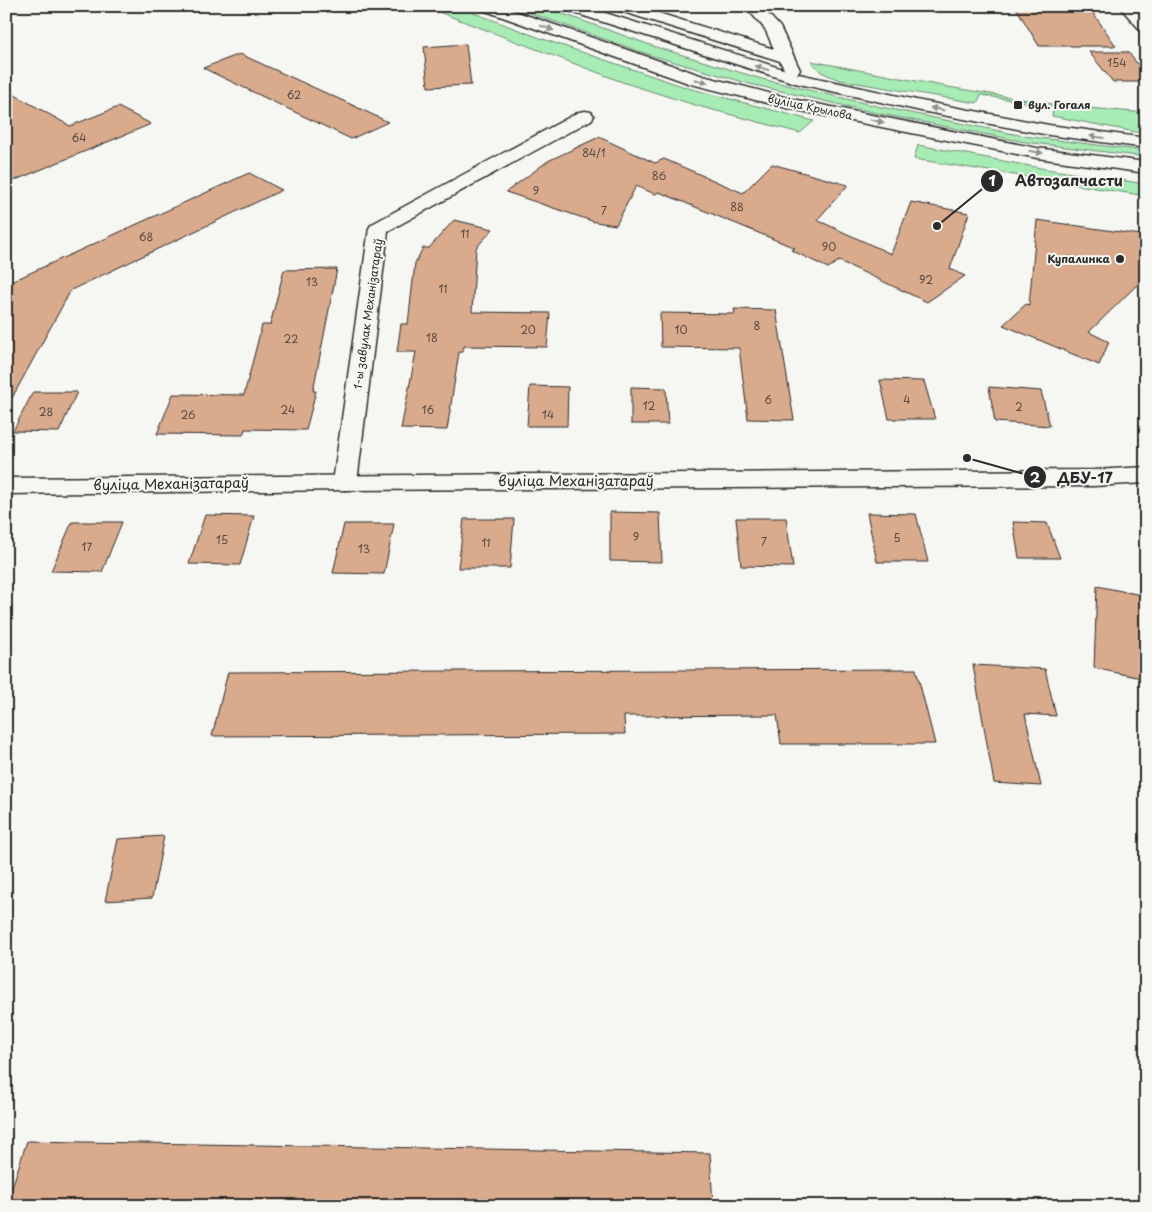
<svg xmlns="http://www.w3.org/2000/svg" width="1152" height="1212" font-family="'Playpen Sans',sans-serif">
	<style>
		.green { fill: #a7ebb5; stroke: #698b70 }
		.building { fill: #daaa8c; stroke: #2b2b2b }
		.lines { fill: none; stroke-linecap: round; stroke-linejoin: round }
		.minor-casing { stroke: #2b2b2b; stroke-width: 3 }
		.major-casing { stroke: #2b2b2b; stroke-width: 3 }
		.minor { fill: #f6f6f2; fill-rule: evenodd }
		.major { fill: #f6f6f2; fill-rule: evenodd }
		.oneway { fill: #90908e }
		.poi-dot { fill: #2b2b2b; stroke: #f6f6f2; stroke-width: 2 }
		.labels { text-anchor: middle; stroke-width: 4; stroke-linejoin: round; paint-order: stroke }
		.number-label { font-size: 11px; fill: #574b43 }
		.far-poi-label { font-size: 11px; font-weight: bold; fill: #2b2b2b; stroke: #f6f6f2; text-anchor: start }
		.far-street-label { font-size: 11px; fill: #2b2b2b; stroke: #f6f6f2 }
		.street-label { font-size: 14px; fill: #2b2b2b; stroke: #f6f6f2 }
		.leader { fill: none; stroke: #2b2b2b; stroke-width: 2 }
		.callout-dot { fill: #2b2b2b; stroke: #f6f6f2; stroke-width: 2 }
		.mark-label { font-size: 15px; text-anchor: middle; font-weight: bold; fill: #fff }
		.callout-label { font-size: 15px; text-anchor: middle; font-weight: bold; fill: #2b2b2b; stroke: #f6f6f2; stroke-width: 4; stroke-linejoin: round; paint-order: stroke }
	</style>
	<rect width="100%" height="100%" fill="#f6f6f2"/>
	<filter id="ink" filterUnits="userSpaceOnUse"><feTurbulence type="fractalNoise" baseFrequency=".02" numOctaves="2"/><feDisplacementMap in="SourceGraphic" scale="10" xChannelSelector="R" yChannelSelector="G"/><feConvolveMatrix kernelMatrix="1 2 1 2 8 2 1 2 1" color-interpolation-filters="sRGB"/></filter>
	<g filter="url(#ink)">
		<g class="green">
			<path d="M 423,6 L 456,6 L 540,38 L 688,88 L 814,121 L 800,133 L 698,106 L 625,83 Z"/>
			<path d="M 510,6 L 541,6 L 656,47 L 762,79 L 881,107 L 1024,136 L 1146,151 L 1146,157 L 1025,142 L 876,113 L 750,84 L 650,55 Z"/>
			<path d="M 811,61 L 948,87 L 1064,106 L 1146,113 L 1146,134 L 1052,116 L 1054,107 L 981,95 L 977,103 L 839,80 L 821,72 Z"/>
			<path d="M 918,145 L 1046,169 L 1146,184 L 1146,196 L 914,159 Z"/>
		</g>
		<g class="building">
			<path d="M 1015,6 L 1088,6 L 1116,46 L 1039,46 Z"/>
			<path d="M 466,44 L 471,85 L 428,87 L 424,47 Z"/>
			<path d="M 1089,52 L 1128,52 L 1146,75 L 1146,82 L 1113,82 Z"/>
			<path d="M 240,54 L 350,104 L 388,122 L 351,139 L 203,68 Z"/>
			<path d="M 6,90 L 70,126 L 118,107 L 151,124 L 6,184 Z"/>
			<path d="M 599,137 L 655,163 L 664,159 L 743,193 L 772,164 L 848,185 L 817,220 L 891,254 L 911,202 L 969,213 L 950,269 L 965,276 L 927,302 L 839,261 L 828,268 L 791,250 L 795,248 L 659,192 L 655,194 L 636,186 L 616,225 L 595,222 L 506,192 L 548,161 Z"/>
			<path d="M 249,173 L 282,190 L 71,290 L 6,409 L 6,284 Z"/>
			<path d="M 454,220 L 493,229 L 476,248 L 472,312 L 550,313 L 547,347 L 464,346 L 463,352 L 459,352 L 447,430 L 401,429 L 416,352 L 397,352 L 401,324 L 408,324 L 415,263 L 423,248 L 429,248 Z"/>
			<path d="M 1037,220 L 1141,235 L 1141,251 L 1146,252 L 1146,276 L 1089,332 L 1109,342 L 1099,365 L 1003,325 L 1026,304 L 1029,305 Z"/>
			<path d="M 337,269 L 313,391 L 316,391 L 306,430 L 245,429 L 243,435 L 157,434 L 173,394 L 244,395 L 262,325 L 270,325 L 284,270 Z"/>
			<path d="M 734,309 L 776,310 L 794,420 L 748,419 L 739,348 L 661,347 L 660,313 L 735,314 Z"/>
			<path d="M 880,380 L 924,381 L 935,419 L 889,419 Z"/>
			<path d="M 530,386 L 568,387 L 567,426 L 527,426 Z"/>
			<path d="M 631,387 L 666,388 L 668,424 L 631,424 Z"/>
			<path d="M 989,387 L 1041,391 L 1050,426 L 995,422 Z"/>
			<path d="M 33,392 L 77,392 L 59,432 L 13,431 Z"/>
			<path d="M 610,512 L 660,513 L 662,562 L 610,561 Z"/>
			<path d="M 867,513 L 916,514 L 928,562 L 877,562 Z"/>
			<path d="M 205,515 L 254,516 L 240,565 L 189,564 Z"/>
			<path d="M 736,518 L 786,518 L 793,567 L 741,566 Z"/>
			<path d="M 464,519 L 514,519 L 510,568 L 458,568 Z"/>
			<path d="M 72,522 L 122,522 L 102,572 L 51,571 Z"/>
			<path d="M 1013,522 L 1047,523 L 1060,558 L 1019,558 Z"/>
			<path d="M 344,524 L 394,524 L 384,574 L 333,573 Z"/>
			<path d="M 1097,586 L 1146,596 L 1146,679 L 1094,668 Z"/>
			<path d="M 973,665 L 1045,669 L 1056,716 L 1025,714 L 1041,786 L 994,783 Z"/>
			<path d="M 916,669 L 935,744 L 781,744 L 777,715 L 624,716 L 625,734 L 212,736 L 228,672 Z"/>
			<path d="M 164,836 L 152,898 L 105,901 L 118,839 Z"/>
			<path d="M 27,1141 L 710,1153 L 713,1206 L 6,1206 Z"/>
		</g>
		<g class="lines">
			<g class="minor-casing">
				<g id="minor">
					<path d="M 612,6 L 636,6 L 774,49 L 765,29 L 745,6 L 761,6 L 780,27 L 800,70 L 798,73 L 786,73 L 780,61 L 614,9 Z"/>
					<path d="M 585,111 L 591,112 L 594,116 L 591,120 L 388,231 L 357,482 L 354,488 L 345,490 L 336,488 L 333,482 L 369,228 L 372,224 L 579,112 Z"/>
				</g>
			</g>
			<g class="major-casing">
				<g id="major">
					<path d="M 478,6 L 500,6 L 703,76 L 792,99 L 1037,148 L 1146,162 L 1146,173 L 1037,158 L 791,109 L 691,84 L 480,9 Z"/>
					<path d="M 560,6 L 583,6 L 799,74 L 921,101 L 1049,125 L 1146,138 L 1146,148 L 1049,135 L 921,111 L 795,83 L 562,9 Z"/>
					<path d="M 1119,6 L 1135,6 L 1146,18 L 1146,33 L 1141,31 Z"/>
					<path d="M 1146,467 L 1146,483 L 1094,486 L 345,490 L 6,494 L 6,478 L 1094,470 Z"/>
				</g>
			</g>
			<use href="#minor" class="minor"/>
			<use href="#major" class="major"/>
		</g>
		<defs><path id="oneway-solid" d="M-6-.8H1V-3.2L6.5 0L1 3.2V.8H-6Z" transform="scale(1.25)"/></defs>
		<g class="oneway">
			<use href="#oneway-solid" transform="translate(547 28) rotate(19)"/>
			<use href="#oneway-solid" transform="translate(762 68) rotate(-163)"/>
			<use href="#oneway-solid" transform="translate(701 81) rotate(15)"/>
			<use href="#oneway-solid" transform="translate(937 109) rotate(-169)"/>
			<use href="#oneway-solid" transform="translate(877 121) rotate(12)"/>
			<use href="#oneway-solid" transform="translate(1097 137) rotate(-172)"/>
			<use href="#oneway-solid" transform="translate(1036 152) rotate(9)"/>
		</g>
	</g>
	<g class="poi-dot">
		<rect x="1013" y="100" width="10" height="10" rx="2.5"/>
		<circle cx="1120" cy="259" r="5"/>
	</g>
	<g class="labels">
		<g class="number-label">
			<text x="1117" y="67">154</text>
			<text x="294" y="99">62</text>
			<text x="79" y="142">64</text>
			<text x="594" y="157">84/1</text>
			<text x="659" y="180">86</text>
			<text x="536" y="195">9</text>
			<text x="737" y="211">88</text>
			<text x="604" y="215">7</text>
			<text x="465" y="238">11</text>
			<text x="146" y="241">68</text>
			<text x="829" y="251">90</text>
			<text x="926" y="284">92</text>
			<text x="312" y="286">13</text>
			<text x="443" y="293">11</text>
			<text x="757" y="330">8</text>
			<text x="528" y="334">20</text>
			<text x="681" y="334">10</text>
			<text x="432" y="342">18</text>
			<text x="291" y="343">22</text>
			<text x="768" y="404">6</text>
			<text x="907" y="404">4</text>
			<text x="649" y="410">12</text>
			<text x="1019" y="411">2</text>
			<text x="288" y="414">24</text>
			<text x="428" y="414">16</text>
			<text x="46" y="416">28</text>
			<text x="188" y="419">26</text>
			<text x="548" y="419">14</text>
			<text x="636" y="541">9</text>
			<text x="897" y="542">5</text>
			<text x="222" y="544">15</text>
			<text x="764" y="546">7</text>
			<text x="486" y="547">11</text>
			<text x="87" y="551">17</text>
			<text x="364" y="553">13</text>
		</g>
		<g class="far-poi-label">
			<text x="1028" y="109">вул. Гогаля</text>
			<text x="1110" y="263" text-anchor="end">Купалинка</text>
		</g>
		<g class="far-street-label">
			<text transform="translate(810 107) rotate(12)" y="4">вуліца Крылова</text>
			<text transform="translate(368 314) rotate(-82)" y="4">1-ы завулак Механізатараў</text>
		</g>
		<g class="street-label">
			<text x="576" y="486">вуліца Механізатараў</text>
			<text transform="translate(171 484) rotate(-1)" y="5">вуліца Механізатараў</text>
		</g>
	</g>
	<path class="leader" d="M937 226L992 181M967 458L1035 477"/>
	<g class="callout-dot">
		<circle cx="937" cy="226" r="5"/>
		<circle cx="967" cy="458" r="5"/>
		<circle cx="992" cy="181" r="12"/>
		<circle cx="1035" cy="477" r="12"/>
	</g>
	<g class="mark-label">
		<text x="992" y="186">1</text>
		<text x="1035" y="483">2</text>
	</g>
	<g class="callout-label">
		<text x="1069" y="186">Автозапчасти</text>
		<text x="1085" y="483">ДБУ-17</text>
	</g>
	<rect width="1152" height="1212" fill="none" stroke="#f6f6f2" stroke-width="25"/>
	<rect x="12" y="12" width="1127" height="1187" fill="none" stroke="#2b2b2b" stroke-width="2" filter="url(#ink)"/>
</svg>
